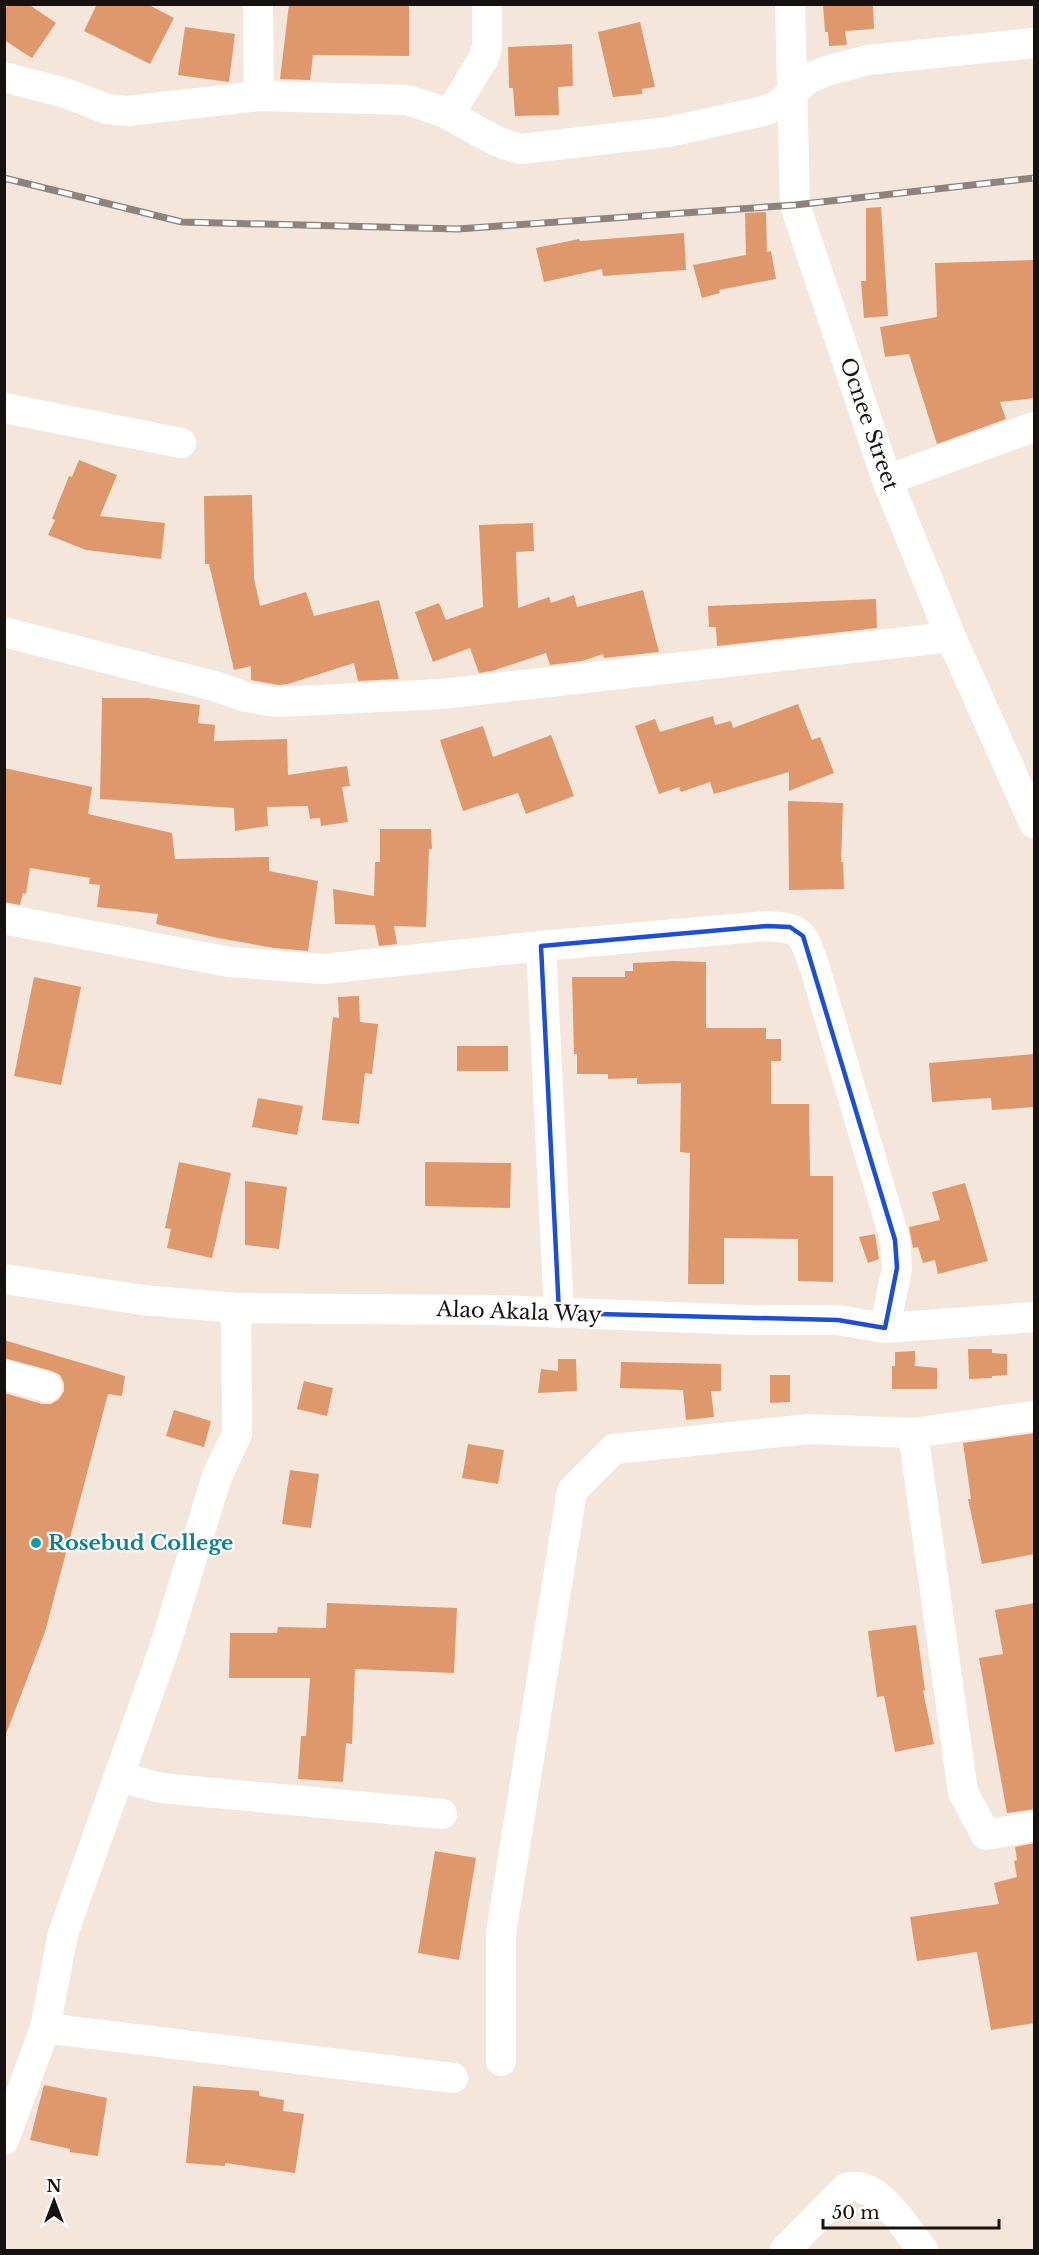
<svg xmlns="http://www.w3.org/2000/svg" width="1039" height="2255" font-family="'Libre Baskerville',serif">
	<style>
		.building { fill: #df986b }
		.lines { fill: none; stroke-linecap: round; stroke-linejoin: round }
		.minor { stroke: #fff; stroke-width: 30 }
		.rail-casing { stroke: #8d837c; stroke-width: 7 }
		.rail { stroke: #fff; stroke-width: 4.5; stroke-dasharray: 14; stroke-linecap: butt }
		.marked { fill: none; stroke: #1d4ed8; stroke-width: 4.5; stroke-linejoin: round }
		.culture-dot { fill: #0f9aa8; stroke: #fff; stroke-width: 2 }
		.labels { text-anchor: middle; stroke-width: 4.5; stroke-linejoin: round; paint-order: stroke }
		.street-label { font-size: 21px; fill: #17120f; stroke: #fff }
		.culture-label { font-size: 21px; font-weight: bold; fill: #0d838f; stroke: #fff; text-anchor: start }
	</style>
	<rect width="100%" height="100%" fill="#f5e6dc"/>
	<g class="building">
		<path d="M 4,4 L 28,4 L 56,23 L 32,58 L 4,40 Z"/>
		<path d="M 97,4 L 147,4 L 174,18 L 150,64 L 84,31 Z"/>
		<path d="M 289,4 L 409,4 L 409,56 L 313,55 L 310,80 L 280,79 Z"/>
		<path d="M 823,4 L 873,4 L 874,29 L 845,31 L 847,45 L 829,46 L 828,32 L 825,32 Z"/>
		<path d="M 640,22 L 655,87 L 642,89 L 642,94 L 613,97 L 598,32 Z"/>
		<path d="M 185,27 L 235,34 L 229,82 L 178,75 Z"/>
		<path d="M 572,44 L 573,86 L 558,87 L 559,115 L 515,116 L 513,88 L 509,88 L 508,47 Z"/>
		<path d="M 881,207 L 888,316 L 864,318 L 861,281 L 866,281 L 866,208 Z"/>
		<path d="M 766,212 L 767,252 L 771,251 L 776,279 L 719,290 L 720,293 L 702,298 L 693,265 L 746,255 L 745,213 Z"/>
		<path d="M 684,233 L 686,270 L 603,276 L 602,269 L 544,282 L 536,248 L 579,239 L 580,241 Z"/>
		<path d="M 1035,260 L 1035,398 L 1000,402 L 1006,419 L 937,444 L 909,354 L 885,357 L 880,327 L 937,317 L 935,263 Z"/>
		<path d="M 79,460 L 117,475 L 100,516 L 165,523 L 161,559 L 86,550 L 48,535 L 55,520 L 52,519 L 69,476 L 72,477 Z"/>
		<path d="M 252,495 L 254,578 L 260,606 L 306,592 L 314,616 L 379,600 L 399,679 L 358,681 L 354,663 L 288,684 L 278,685 L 251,680 L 251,666 L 234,670 L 209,564 L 205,564 L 204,496 Z"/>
		<path d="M 533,523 L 534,551 L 516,552 L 518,608 L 549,597 L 551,603 L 574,595 L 577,607 L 643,590 L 659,652 L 604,658 L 603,654 L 582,661 L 550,665 L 546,653 L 492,671 L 479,673 L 470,648 L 433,662 L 415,612 L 439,603 L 446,620 L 483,607 L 479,525 Z"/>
		<path d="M 876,599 L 877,628 L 717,646 L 716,627 L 709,627 L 708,606 Z"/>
		<path d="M 102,698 L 148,698 L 200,705 L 198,723 L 215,725 L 214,741 L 287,739 L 288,775 L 347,766 L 350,786 L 342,787 L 348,822 L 321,826 L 320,818 L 310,819 L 308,806 L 267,807 L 268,826 L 235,831 L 234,808 L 100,799 Z"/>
		<path d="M 798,704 L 812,740 L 820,737 L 834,773 L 789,791 L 789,772 L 714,794 L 710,782 L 681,792 L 679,787 L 659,794 L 635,726 L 655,719 L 660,732 L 713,716 L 715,725 L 731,721 L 733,728 Z"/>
		<path d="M 483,726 L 493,757 L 551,735 L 574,796 L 526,814 L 518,793 L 463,811 L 440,740 Z"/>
		<path d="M 4,768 L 92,787 L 88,814 L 172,833 L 175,859 L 269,857 L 269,871 L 318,881 L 308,951 L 274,948 L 218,938 L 156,924 L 158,914 L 97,907 L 100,885 L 89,884 L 90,878 L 30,868 L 26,894 L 23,893 L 20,905 L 4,902 Z"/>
		<path d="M 788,801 L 843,803 L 841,862 L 843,862 L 844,889 L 789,890 Z"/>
		<path d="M 380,829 L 431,829 L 432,849 L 429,849 L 426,927 L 394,926 L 397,944 L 379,946 L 375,925 L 335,924 L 333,889 L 374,896 L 375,862 L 380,862 Z"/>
		<path d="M 674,961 L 706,962 L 706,1028 L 766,1028 L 766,1039 L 781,1039 L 781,1061 L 771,1061 L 771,1104 L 809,1104 L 810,1176 L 833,1176 L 833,1282 L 798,1281 L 798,1239 L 724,1238 L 724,1284 L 688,1284 L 690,1153 L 680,1152 L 681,1083 L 637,1084 L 637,1078 L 608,1079 L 608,1074 L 577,1074 L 577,1054 L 574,1054 L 572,977 L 625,977 L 625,971 L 633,971 L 633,963 Z"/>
		<path d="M 34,977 L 81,987 L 61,1085 L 14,1076 Z"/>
		<path d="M 359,996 L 360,1022 L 378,1024 L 372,1074 L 365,1073 L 359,1124 L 322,1120 L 333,1017 L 339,1018 L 338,997 Z"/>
		<rect x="457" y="1046" width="51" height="25"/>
		<path d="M 1035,1054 L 1035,1107 L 992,1110 L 991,1098 L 932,1102 L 929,1063 Z"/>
		<path d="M 258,1098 L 303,1106 L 297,1135 L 252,1127 Z"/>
		<path d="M 179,1162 L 231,1173 L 212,1258 L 167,1248 L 171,1229 L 165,1228 Z"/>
		<path d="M 425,1162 L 511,1163 L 510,1208 L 425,1206 Z"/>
		<path d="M 245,1181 L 287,1187 L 279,1249 L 245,1245 Z"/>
		<path d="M 965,1183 L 988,1261 L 938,1274 L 935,1260 L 923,1263 L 918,1247 L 913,1248 L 909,1227 L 940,1220 L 932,1192 Z"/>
		<path d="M 875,1234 L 879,1259 L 868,1263 L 859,1237 Z"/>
		<path d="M 4,1340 L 125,1376 L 122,1396 L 108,1394 L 45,1632 L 6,1734 L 4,1393 L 42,1404 L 51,1404 L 59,1399 L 64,1391 L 64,1383 L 60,1375 L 52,1371 L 4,1358 Z"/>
		<path d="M 968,1349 L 992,1349 L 992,1353 L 1007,1354 L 1007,1375 L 992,1376 L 992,1378 L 969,1379 Z"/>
		<path d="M 915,1351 L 915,1366 L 937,1368 L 937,1389 L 892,1389 L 892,1366 L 895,1366 L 895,1352 Z"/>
		<path d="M 558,1359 L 576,1359 L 577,1391 L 538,1393 L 541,1369 L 558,1371 Z"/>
		<path d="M 621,1362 L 721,1364 L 721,1391 L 711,1391 L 714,1417 L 686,1420 L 683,1390 L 620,1388 Z"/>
		<path d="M 770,1375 L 790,1375 L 790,1402 L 770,1403 Z"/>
		<path d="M 304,1381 L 333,1388 L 327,1416 L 297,1409 Z"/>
		<path d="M 174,1410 L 211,1421 L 204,1447 L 166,1436 Z"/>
		<path d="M 1035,1433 L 1035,1554 L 982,1564 L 968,1499 L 971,1499 L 963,1443 Z"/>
		<path d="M 468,1444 L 504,1450 L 498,1484 L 462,1478 Z"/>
		<path d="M 290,1470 L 319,1474 L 311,1528 L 282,1524 Z"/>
		<path d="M 327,1603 L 457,1608 L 454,1673 L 355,1669 L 352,1744 L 346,1743 L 343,1782 L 298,1779 L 301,1736 L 306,1736 L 310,1678 L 229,1678 L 230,1633 L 277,1633 L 278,1627 L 326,1628 Z"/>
		<path d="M 1035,1603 L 1035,1809 L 1007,1813 L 979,1658 L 1003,1654 L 995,1610 Z"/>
		<path d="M 916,1625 L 925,1690 L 923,1691 L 934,1744 L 895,1752 L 884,1696 L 877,1697 L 868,1631 Z"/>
		<path d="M 1035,1843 L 1035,2023 L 991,2030 L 977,1952 L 917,1961 L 910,1917 L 999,1904 L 994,1883 L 1017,1877 L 1014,1861 L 1017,1860 L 1015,1847 Z"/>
		<path d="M 435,1851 L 476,1858 L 459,1960 L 418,1953 Z"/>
		<path d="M 44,2085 L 107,2098 L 98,2156 L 70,2152 L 70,2149 L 30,2140 Z"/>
		<path d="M 193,2086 L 259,2091 L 259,2096 L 284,2100 L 283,2111 L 304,2114 L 295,2173 L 225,2163 L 225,2166 L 186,2163 Z"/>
	</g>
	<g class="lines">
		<g class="minor">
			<path d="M 258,4 L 259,96"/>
			<path d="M 790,4 L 795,205 L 887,480 L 951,637 L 1034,823"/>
			<path d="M 4,77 L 65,93 L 107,109 L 127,111 L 259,96 L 406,100 C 421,104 437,109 451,116 C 474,128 495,144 521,149 L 668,132 L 764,111 L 779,104 L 808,79 L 826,71 L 868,60 L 1034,43"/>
			<path d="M 449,115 L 483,59 L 487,48 L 487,4"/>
			<path d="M 4,408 L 181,443"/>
			<path d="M 887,480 L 1034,427"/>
			<path d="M 4,632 L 214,686 L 246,697 L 277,702 L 442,694 L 951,637"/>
			<path d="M 4,919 L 229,962 L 323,969 L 541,946 L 767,926 C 803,928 802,933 814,965 L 895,1240 L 897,1268 L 885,1328"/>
			<path d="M 541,946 L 559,1313"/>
			<path d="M 4,1279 L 143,1300 L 236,1308 L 494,1310 L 745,1320 L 838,1320 L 885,1328 L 1034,1317"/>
			<path d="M 4,1375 L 47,1387"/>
			<path d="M 913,1433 L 963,1792 L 986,1835 L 1034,1826"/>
			<path d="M 119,1777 L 161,1788 L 442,1814"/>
			<path d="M 45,2028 L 453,2078"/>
			<path d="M 501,2061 L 501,1933 L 572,1491 L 614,1449 L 809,1429 L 913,1433 L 1034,1416"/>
			<path d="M 4,2140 L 45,2028 L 63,1934 L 164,1649 L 217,1476 L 237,1434 L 236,1308"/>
			<path d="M 785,2250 L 846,2188 C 878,2179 905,2228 923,2250"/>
		</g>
		<g class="rail-casing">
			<path id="rail" d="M 4,178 L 182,222 L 458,229 L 795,205 L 1034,178"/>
		</g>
		<use href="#rail" class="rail"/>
	</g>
	<path class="marked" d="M 767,926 L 790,927 L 803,936 L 895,1240 L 897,1268 L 885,1328 L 838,1320 L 559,1313 L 541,946 Z"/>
	<circle class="culture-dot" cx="36" cy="1543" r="6"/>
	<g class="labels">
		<g class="street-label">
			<text transform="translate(869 424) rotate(71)" y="7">Ocnee Street</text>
			<text transform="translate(519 1312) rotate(2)" y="7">Alao Akala Way</text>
		</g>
		<g class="culture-label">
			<text x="48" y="1550">Rosebud College</text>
		</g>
	</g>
	<rect width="1039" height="2255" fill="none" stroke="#17120f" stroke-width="12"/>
	<g transform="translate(54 2201)" stroke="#ffffff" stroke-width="4.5" paint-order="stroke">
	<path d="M0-4.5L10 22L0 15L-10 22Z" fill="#17120f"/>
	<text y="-9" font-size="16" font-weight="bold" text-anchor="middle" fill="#17120f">N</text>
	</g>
	<path d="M823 2219v9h176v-9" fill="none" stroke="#17120f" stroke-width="3"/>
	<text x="832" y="2219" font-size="18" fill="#17120f" stroke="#ffffff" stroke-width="4.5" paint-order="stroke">50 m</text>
</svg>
